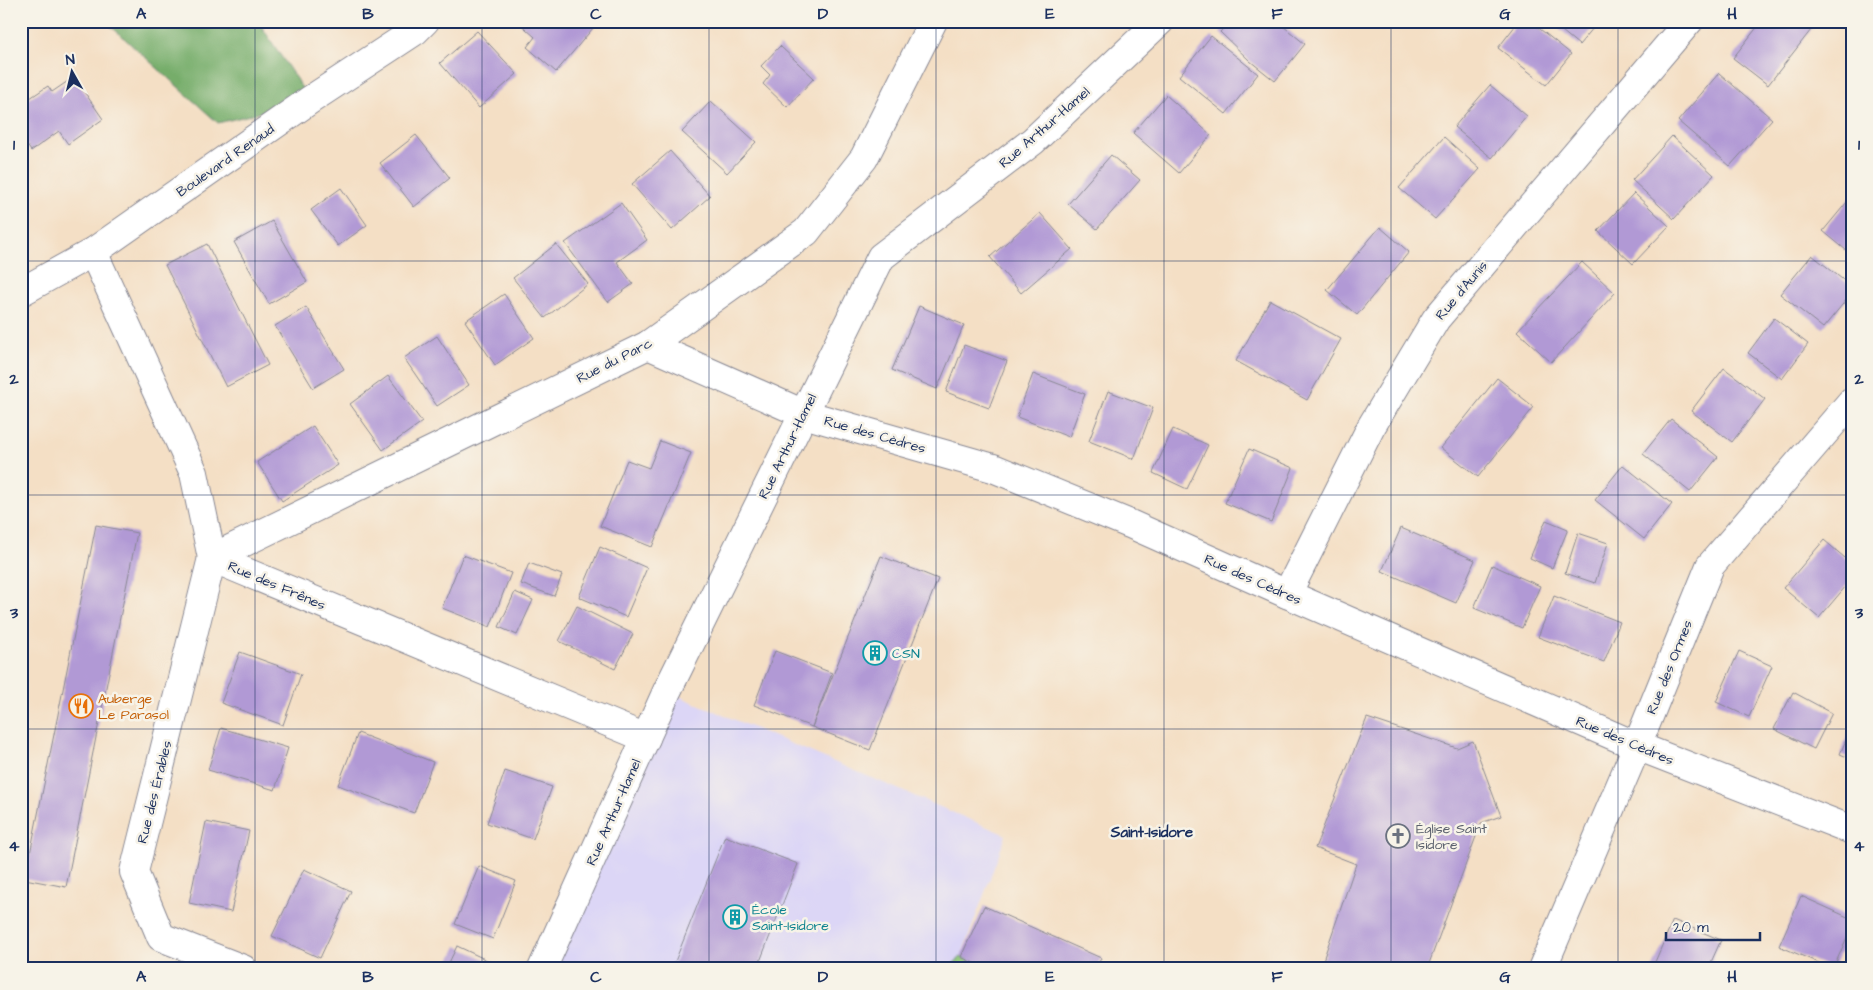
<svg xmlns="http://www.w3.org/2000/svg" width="1873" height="990" font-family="'Architects Daughter',sans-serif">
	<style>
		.built { fill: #dcd6f6 }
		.green { fill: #93c97b; stroke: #577c6c }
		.forest { fill: #76ad6b; stroke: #486e64 }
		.building { fill: #b199d5 }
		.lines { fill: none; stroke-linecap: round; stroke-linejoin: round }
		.minor-casing { stroke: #888792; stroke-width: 30 }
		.minor { stroke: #fff; stroke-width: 28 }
		.grid { fill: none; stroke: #1b2f5e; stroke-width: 1; stroke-opacity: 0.55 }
		.labels { text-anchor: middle; stroke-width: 5; stroke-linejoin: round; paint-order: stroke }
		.street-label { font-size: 14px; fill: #1b2f5e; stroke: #f7f3e8 }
		.culture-label { font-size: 14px; fill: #0d838f; stroke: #f7f3e8; text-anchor: start }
		.food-label { font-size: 14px; fill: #c56008; stroke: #f7f3e8; text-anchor: start }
		.worship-label { font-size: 14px; fill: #5b616d; stroke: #f7f3e8; text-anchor: start }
		.neighbourhood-label { font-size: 15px; font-weight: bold; fill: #1b2f5e; stroke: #f7f3e8 }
		.neatline { fill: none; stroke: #1b2f5e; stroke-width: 2 }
		.grid-label { font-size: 16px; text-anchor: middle; font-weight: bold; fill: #1b2f5e }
	</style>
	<rect width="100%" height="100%" fill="#f7f3e8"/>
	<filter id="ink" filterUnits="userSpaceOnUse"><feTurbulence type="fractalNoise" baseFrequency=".02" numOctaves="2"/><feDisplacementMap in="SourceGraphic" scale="10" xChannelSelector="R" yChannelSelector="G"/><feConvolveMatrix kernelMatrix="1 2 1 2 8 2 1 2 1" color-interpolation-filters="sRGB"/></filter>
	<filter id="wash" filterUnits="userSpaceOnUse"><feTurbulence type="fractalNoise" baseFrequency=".0096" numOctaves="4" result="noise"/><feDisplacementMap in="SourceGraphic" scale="20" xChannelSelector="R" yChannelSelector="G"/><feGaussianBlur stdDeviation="1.12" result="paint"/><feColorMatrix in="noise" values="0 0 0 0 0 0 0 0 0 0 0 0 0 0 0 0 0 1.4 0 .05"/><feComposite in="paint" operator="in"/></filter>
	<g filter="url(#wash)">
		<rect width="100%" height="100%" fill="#f4dfc5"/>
		<path class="built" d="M 667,691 L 1006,835 L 961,957 L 947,969 L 542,969 Z"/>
		<path class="green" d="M 961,957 L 986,969 L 947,969 Z"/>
		<path class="forest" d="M 105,21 L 258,21 L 310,100 L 218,123 Z"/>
		<g id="blocks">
			<g class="building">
				<path d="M 517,21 L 599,21 L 556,72 L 527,47 L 535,37 Z"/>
				<path d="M 1230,21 L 1288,21 L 1283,26 L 1305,44 L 1275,81 L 1250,61 L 1220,32 Z"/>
				<path d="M 1519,21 L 1530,21 L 1571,54 L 1546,85 L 1498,48 Z"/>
				<path d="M 1550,21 L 1599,21 L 1579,45 Z"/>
				<path d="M 1762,21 L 1818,21 L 1768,85 L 1733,58 Z"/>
				<path d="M 477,31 L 517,74 L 479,108 L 440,63 Z"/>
				<path d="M 1211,36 L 1258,74 L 1226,114 L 1179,76 Z"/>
				<path d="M 780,46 L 814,78 L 787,107 L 763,84 L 770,75 L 761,66 Z"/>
				<path d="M 1719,73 L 1772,119 L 1730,166 L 1678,121 Z"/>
				<path d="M 74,77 L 103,119 L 68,144 L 59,131 L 31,151 L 21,137 L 21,104 L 48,86 L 52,92 Z"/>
				<path d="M 1490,85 L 1527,116 L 1492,158 L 1454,127 Z"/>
				<path d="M 1166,95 L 1211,135 L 1179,173 L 1133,133 Z"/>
				<path d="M 711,101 L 756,142 L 727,173 L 682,132 Z"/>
				<path d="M 416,135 L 450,178 L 414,207 L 380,163 Z"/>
				<path d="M 1672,136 L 1714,175 L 1674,219 L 1632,180 Z"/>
				<path d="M 1444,137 L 1480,169 L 1435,219 L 1399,188 Z"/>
				<path d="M 670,151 L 710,196 L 672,230 L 632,184 Z"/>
				<path d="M 1111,155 L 1140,180 L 1097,229 L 1068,204 Z"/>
				<path d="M 341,188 L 367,225 L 338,246 L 311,210 Z"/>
				<path d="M 1634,193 L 1669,226 L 1633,264 L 1598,231 Z"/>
				<path d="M 1852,196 L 1852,255 L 1823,231 Z"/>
				<path d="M 621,203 L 647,240 L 617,262 L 633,284 L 608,302 L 565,243 Z"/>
				<path d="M 1040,213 L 1072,249 L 1021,293 L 990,257 Z"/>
				<path d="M 272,221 L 307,282 L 269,304 L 234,242 Z"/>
				<path d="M 1380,227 L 1409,252 L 1357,315 L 1327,290 Z"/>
				<path d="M 207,244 L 268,365 L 226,387 L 165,265 Z"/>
				<path d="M 556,244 L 588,284 L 545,318 L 513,278 Z"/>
				<path d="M 1812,255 L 1852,287 L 1852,293 L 1823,328 L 1780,294 Z"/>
				<path d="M 1582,262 L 1615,293 L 1551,362 L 1517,331 Z"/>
				<path d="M 504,294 L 534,338 L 495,365 L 465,321 Z"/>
				<path d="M 1270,300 L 1341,339 L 1307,400 L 1236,361 Z"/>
				<path d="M 919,306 L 964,325 L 937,389 L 892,370 Z"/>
				<path d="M 306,307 L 344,369 L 313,388 L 275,326 Z"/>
				<path d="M 1774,318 L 1808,344 L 1782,379 L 1748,353 Z"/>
				<path d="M 437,336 L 469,385 L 437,406 L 404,358 Z"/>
				<path d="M 964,345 L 1007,361 L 989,408 L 946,392 Z"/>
				<path d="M 1724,368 L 1765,399 L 1732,442 L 1691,411 Z"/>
				<path d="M 1033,374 L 1085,394 L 1069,437 L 1017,417 Z"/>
				<path d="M 388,376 L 422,422 L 383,450 L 350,404 Z"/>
				<path d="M 1497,378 L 1534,407 L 1478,477 L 1441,448 Z"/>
				<path d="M 1108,391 L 1153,408 L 1134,459 L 1089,441 Z"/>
				<path d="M 1671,419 L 1718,457 L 1690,492 L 1643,454 Z"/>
				<path d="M 313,426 L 338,465 L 282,501 L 257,462 Z"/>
				<path d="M 1173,429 L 1208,445 L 1187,489 L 1153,473 Z"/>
				<path d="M 660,441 L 691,453 L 652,547 L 600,526 L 627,460 L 649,468 Z"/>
				<path d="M 1249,449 L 1293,468 L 1271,522 L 1225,503 Z"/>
				<path d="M 1623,465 L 1672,504 L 1644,539 L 1595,500 Z"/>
				<path d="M 1546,520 L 1568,529 L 1552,568 L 1530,558 Z"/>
				<path d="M 96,525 L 137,533 L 66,887 L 25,879 Z"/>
				<path d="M 1401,528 L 1475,560 L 1456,603 L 1382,571 Z"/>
				<path d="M 1578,533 L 1608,543 L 1595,583 L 1565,573 Z"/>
				<path d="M 1824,540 L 1852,564 L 1852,579 L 1819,618 L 1783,588 Z"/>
				<path d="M 600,547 L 647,568 L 626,617 L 579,597 Z"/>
				<path d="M 463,555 L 511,573 L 490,627 L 442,608 Z"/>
				<path d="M 881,556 L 938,579 L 870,750 L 812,727 Z"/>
				<path d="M 529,563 L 562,575 L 554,596 L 521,584 Z"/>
				<path d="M 1492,565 L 1540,586 L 1522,628 L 1474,608 Z"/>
				<path d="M 515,592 L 533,600 L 517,635 L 499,627 Z"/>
				<path d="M 1554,596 L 1620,622 L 1604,662 L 1538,637 Z"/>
				<path d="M 577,606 L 633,634 L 615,669 L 559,641 Z"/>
				<path d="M 775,651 L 832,673 L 812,727 L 754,705 Z"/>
				<path d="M 1739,651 L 1772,666 L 1749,717 L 1716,702 Z"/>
				<path d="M 240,652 L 301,674 L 283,725 L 221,703 Z"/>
				<path d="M 1793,692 L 1832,713 L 1814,749 L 1774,729 Z"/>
				<path d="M 1367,718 L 1457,748 L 1473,741 L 1501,816 L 1481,823 L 1427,969 L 1320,969 L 1356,864 L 1315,848 Z"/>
				<path d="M 1852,726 L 1852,759 L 1840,754 Z"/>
				<path d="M 221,728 L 288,748 L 275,790 L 208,770 Z"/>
				<path d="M 358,733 L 433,762 L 414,813 L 338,785 Z"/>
				<path d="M 505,771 L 552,787 L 533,839 L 487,823 Z"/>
				<path d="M 206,822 L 249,831 L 231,912 L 189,903 Z"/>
				<path d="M 725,836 L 798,864 L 757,969 L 672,969 Z"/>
				<path d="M 479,866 L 516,881 L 493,939 L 455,924 Z"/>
				<path d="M 304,869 L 351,891 L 320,958 L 272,936 Z"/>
				<path d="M 1801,896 L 1852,919 L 1852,926 L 1833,969 L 1779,946 Z"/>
				<path d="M 984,906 L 1101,958 L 1096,969 L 986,969 L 961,957 Z"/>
				<path d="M 1673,920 L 1721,940 L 1708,969 L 1652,969 Z"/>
				<path d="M 457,946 L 493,963 L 491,969 L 446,969 Z"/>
			</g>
		</g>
	</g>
	<g filter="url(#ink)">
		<use href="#blocks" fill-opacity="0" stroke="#888792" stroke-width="1"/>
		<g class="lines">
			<g class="minor-casing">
				<g id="minor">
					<path d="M 93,252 L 194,473 L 212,558 L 646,738"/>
					<path d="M 21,292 L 93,252 L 310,100 L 415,31 L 425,21"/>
					<path d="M 648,345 L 804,414 L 993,468 L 1130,524 L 1287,594 L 1637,746 L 1852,830"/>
					<path d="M 1287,594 L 1371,427 L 1436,319 L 1689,21"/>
					<path d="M 243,969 L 161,937 L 134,872 L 212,558 L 648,345 L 806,232 L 864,158 L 933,21"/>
					<path d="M 542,969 L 667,691 L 881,257 L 1033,141 L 1160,21"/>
					<path d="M 1542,969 L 1637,746 L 1710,566 L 1852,401"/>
				</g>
			</g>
			<use href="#minor" class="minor"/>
		</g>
	</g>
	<path class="grid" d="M 255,21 L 255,969M 482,21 L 482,969M 709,21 L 709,969M 936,21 L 936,969M 1164,21 L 1164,969M 1391,21 L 1391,969M 1618,21 L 1618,969M 21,261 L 1852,261M 21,495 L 1852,495M 21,729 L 1852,729"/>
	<defs>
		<g id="building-ring" transform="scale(1.25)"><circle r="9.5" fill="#f7f3e8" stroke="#0f9aa8" stroke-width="1.5"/><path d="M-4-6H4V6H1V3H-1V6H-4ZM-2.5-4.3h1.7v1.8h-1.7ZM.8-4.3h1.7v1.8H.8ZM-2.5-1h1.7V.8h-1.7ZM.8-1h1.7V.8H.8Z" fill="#0f9aa8"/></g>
		<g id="restaurant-ring" transform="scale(1.25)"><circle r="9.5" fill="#f7f3e8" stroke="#e8710a" stroke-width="1.5"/><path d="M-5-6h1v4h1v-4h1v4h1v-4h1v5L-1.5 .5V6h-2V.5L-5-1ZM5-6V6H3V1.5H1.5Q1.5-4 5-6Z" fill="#e8710a"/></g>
		<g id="church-ring" transform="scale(1.25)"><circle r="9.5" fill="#f7f3e8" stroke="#6b7280" stroke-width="1.5"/><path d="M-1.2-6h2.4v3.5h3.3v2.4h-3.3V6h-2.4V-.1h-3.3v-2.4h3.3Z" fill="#6b7280"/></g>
	</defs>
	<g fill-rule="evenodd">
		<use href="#building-ring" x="875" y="653"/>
		<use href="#restaurant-ring" x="81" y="706"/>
		<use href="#church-ring" x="1398" y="836"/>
		<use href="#building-ring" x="735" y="917"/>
	</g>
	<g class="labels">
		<g class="street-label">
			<text transform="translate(1044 127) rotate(-41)" y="5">Rue Arthur-Hamel</text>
			<text transform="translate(225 160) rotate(-35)" y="5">Boulevard Renaud</text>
			<text transform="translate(1461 290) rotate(-50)" y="5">Rue d'Aunis</text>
			<text transform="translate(614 360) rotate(-27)" y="5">Rue du Parc</text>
			<text transform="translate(875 434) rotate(16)" y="5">Rue des Cèdres</text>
			<text transform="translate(787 446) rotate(-64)" y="5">Rue Arthur-Hamel</text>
			<text transform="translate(1253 579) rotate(24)" y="5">Rue des Cèdres</text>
			<text transform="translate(277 585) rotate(23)" y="5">Rue des Frênes</text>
			<text transform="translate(1669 667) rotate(-68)" y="5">Rue des Ormes</text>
			<text transform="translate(1625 740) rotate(23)" y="5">Rue des Cèdres</text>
			<text transform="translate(154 792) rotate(-76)" y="5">Rue des Érables</text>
			<text transform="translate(613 812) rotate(-66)" y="5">Rue Arthur-Hamel</text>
		</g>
		<g class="culture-label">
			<text x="892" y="658">CSN</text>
			<text x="752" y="914">École<tspan x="752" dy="16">Saint-Isidore</tspan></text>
		</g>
		<g class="food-label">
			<text x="98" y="703">Auberge<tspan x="98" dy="16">Le Parasol</tspan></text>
		</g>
		<g class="worship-label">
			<text x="1416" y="833">Église Saint<tspan x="1416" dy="16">Isidore</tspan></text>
		</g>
		<g class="neighbourhood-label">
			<text x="1152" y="837">Saint-Isidore</text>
		</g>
	</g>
	<rect width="1873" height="990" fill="none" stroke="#f7f3e8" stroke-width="55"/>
	<g transform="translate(72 72) rotate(352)" stroke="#f7f3e8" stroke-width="4" paint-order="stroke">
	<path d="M0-4L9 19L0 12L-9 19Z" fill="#1b2f5e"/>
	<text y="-8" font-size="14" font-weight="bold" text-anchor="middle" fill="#1b2f5e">N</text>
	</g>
	<path d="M1666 932v8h94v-8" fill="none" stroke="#1b2f5e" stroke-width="2.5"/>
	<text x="1673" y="932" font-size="15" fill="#1b2f5e" stroke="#f7f3e8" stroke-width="4" paint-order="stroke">20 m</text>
	<rect x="28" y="28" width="1818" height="934" class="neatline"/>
	<g class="grid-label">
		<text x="141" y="19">A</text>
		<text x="368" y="19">B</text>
		<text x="596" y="19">C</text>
		<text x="823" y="19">D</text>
		<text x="1050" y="19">E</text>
		<text x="1277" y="19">F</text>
		<text x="1505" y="19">G</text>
		<text x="1732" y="19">H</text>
		<text x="14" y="150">1</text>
		<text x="1859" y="150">1</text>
		<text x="14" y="384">2</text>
		<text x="1859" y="384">2</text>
		<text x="14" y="618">3</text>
		<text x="1859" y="618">3</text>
		<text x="14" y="851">4</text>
		<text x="1859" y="851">4</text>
		<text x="141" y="982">A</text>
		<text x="368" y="982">B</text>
		<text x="596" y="982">C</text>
		<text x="823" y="982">D</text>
		<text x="1050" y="982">E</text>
		<text x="1277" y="982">F</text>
		<text x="1505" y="982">G</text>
		<text x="1732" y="982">H</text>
	</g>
</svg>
